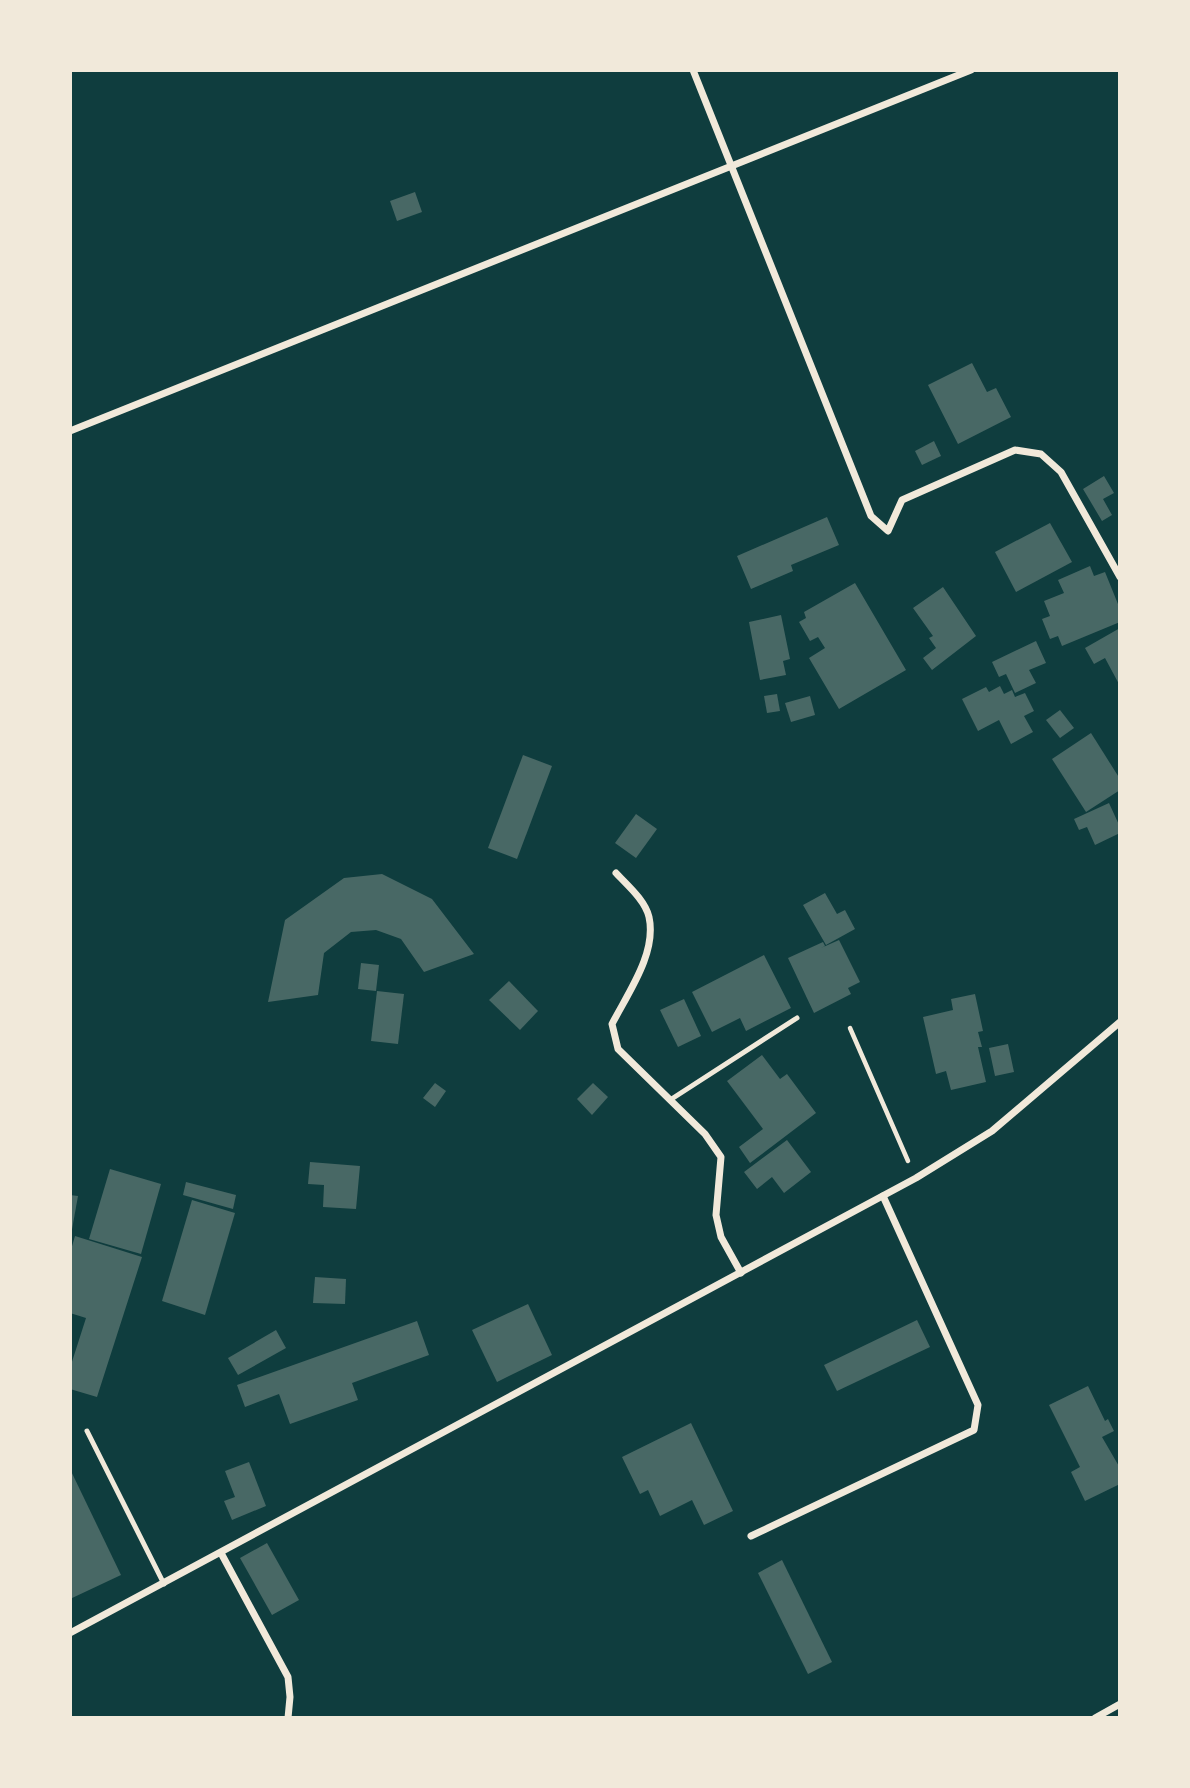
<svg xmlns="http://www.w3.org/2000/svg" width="1190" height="1788" font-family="'Sofia Sans Condensed',sans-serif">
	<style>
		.building { fill: #486865 }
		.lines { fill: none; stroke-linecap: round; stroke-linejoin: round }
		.path { stroke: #f1e9da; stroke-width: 4.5 }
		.service { stroke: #f1e9da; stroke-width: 5 }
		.minor { stroke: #f1e9da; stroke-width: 7 }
	</style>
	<rect width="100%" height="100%" fill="#0f3d3e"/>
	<g class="building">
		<path d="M 415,192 L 422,212 L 397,221 L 390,201 Z"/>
		<path d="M 972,363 L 987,392 L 996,388 L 1011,417 L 958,444 L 928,385 Z"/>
		<path d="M 934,441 L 941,456 L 922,465 L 915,451 Z"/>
		<path d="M 1104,476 L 1114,493 L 1103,499 L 1112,515 L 1102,521 L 1083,489 Z"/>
		<path d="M 827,517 L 839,545 L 791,565 L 793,571 L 751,589 L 737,556 Z"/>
		<path d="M 1050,523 L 1072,562 L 1016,592 L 995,552 Z"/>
		<path d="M 1090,566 L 1094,576 L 1105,572 L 1120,609 L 1120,622 L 1062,646 L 1058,636 L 1050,639 L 1042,619 L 1050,616 L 1044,601 L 1064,593 L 1058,580 Z"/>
		<path d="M 855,583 L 906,670 L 839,709 L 809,658 L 825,648 L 818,637 L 810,641 L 799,622 L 806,618 L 804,612 Z"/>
		<path d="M 943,587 L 976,636 L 932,670 L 923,658 L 936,648 L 929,638 L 933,636 L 913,608 Z"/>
		<path d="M 781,615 L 790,659 L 783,661 L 786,675 L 760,680 L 749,622 Z"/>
		<path d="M 1120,628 L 1120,686 L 1105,658 L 1094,664 L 1085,648 Z"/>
		<path d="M 1036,641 L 1046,663 L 1029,670 L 1036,683 L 1015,693 L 1006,674 L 999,677 L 992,662 Z"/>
		<path d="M 1000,686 L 1004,694 L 1012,690 L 1015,697 L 1025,693 L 1034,711 L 1024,716 L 1033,732 L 1011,744 L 999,720 L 978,731 L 962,699 L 986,687 L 989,692 Z"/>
		<path d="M 777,694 L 780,711 L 767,713 L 764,696 Z"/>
		<path d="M 810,696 L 815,715 L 791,722 L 785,703 Z"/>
		<path d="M 1060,710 L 1074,728 L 1060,738 L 1046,720 Z"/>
		<path d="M 1091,733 L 1120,779 L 1120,790 L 1086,812 L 1052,759 Z"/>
		<path d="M 523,755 L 552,766 L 517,859 L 488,848 Z"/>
		<path d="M 1109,803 L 1120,827 L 1120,833 L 1095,845 L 1087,827 L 1079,830 L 1074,819 Z"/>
		<path d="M 636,814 L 657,829 L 636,858 L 615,843 Z"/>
		<path d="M 382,874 L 432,899 L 474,954 L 424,972 L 401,939 L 376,930 L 351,932 L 324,953 L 318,995 L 268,1002 L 285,920 L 344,878 Z"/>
		<path d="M 825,893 L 837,914 L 845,910 L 855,929 L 826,945 L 803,905 Z"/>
		<path d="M 839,940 L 860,982 L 848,988 L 851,994 L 814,1013 L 788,958 L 823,942 L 825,946 L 821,948 Z"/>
		<path d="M 764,955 L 791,1008 L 746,1031 L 740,1018 L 712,1032 L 692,992 Z"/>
		<path d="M 361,963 L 379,965 L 376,991 L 358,989 Z"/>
		<path d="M 509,981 L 538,1011 L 520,1030 L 489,1000 Z"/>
		<path d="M 377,991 L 404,994 L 398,1044 L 371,1041 Z"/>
		<path d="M 975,994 L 983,1031 L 978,1032 L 982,1047 L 978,1047 L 986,1082 L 951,1090 L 946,1071 L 936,1074 L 923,1017 L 953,1010 L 951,999 Z"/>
		<path d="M 684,999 L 701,1036 L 678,1047 L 660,1010 Z"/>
		<path d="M 1008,1044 L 1014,1072 L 995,1076 L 989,1048 Z"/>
		<path d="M 762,1055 L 780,1079 L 787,1074 L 816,1113 L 750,1163 L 739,1147 L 763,1129 L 727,1081 Z"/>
		<path d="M 435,1083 L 446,1091 L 435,1107 L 423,1098 Z"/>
		<path d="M 593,1083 L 608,1097 L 592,1115 L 577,1099 Z"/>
		<path d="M 787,1140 L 811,1172 L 784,1193 L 772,1177 L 757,1189 L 744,1172 Z"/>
		<path d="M 310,1162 L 360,1166 L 356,1209 L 323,1207 L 324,1185 L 308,1184 Z"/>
		<path d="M 110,1169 L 161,1184 L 141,1254 L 89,1239 Z"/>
		<path d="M 186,1182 L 236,1195 L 233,1209 L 183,1195 Z"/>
		<path d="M 70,1195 L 78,1196 L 71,1235 L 70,1235 Z"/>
		<path d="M 192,1200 L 235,1213 L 205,1315 L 162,1301 Z"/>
		<path d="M 75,1236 L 142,1257 L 97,1397 L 70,1389 L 70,1368 L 86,1318 L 70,1313 L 70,1253 Z"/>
		<path d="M 315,1277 L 346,1279 L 345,1304 L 313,1303 Z"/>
		<path d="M 528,1304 L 552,1355 L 497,1382 L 472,1330 Z"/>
		<path d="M 917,1320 L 930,1347 L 837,1391 L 824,1365 Z"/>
		<path d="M 417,1321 L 429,1355 L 352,1383 L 358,1400 L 290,1424 L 279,1394 L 245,1407 L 237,1385 Z"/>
		<path d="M 276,1330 L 286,1348 L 238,1375 L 228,1358 Z"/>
		<path d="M 1088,1386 L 1105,1421 L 1108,1419 L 1114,1431 L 1102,1437 L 1120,1468 L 1120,1484 L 1085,1501 L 1071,1472 L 1080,1467 L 1049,1405 Z"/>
		<path d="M 691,1423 L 733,1511 L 704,1525 L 692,1500 L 660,1516 L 648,1490 L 640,1494 L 622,1457 Z"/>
		<path d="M 249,1462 L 266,1506 L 232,1520 L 224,1501 L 235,1497 L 225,1471 Z"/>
		<path d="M 70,1469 L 121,1575 L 70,1599 Z"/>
		<path d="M 267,1543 L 299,1600 L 272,1615 L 240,1558 Z"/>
		<path d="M 782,1560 L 832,1662 L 808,1674 L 758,1573 Z"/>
	</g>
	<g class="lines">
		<path class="path" d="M 850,1028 L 908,1161"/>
		<g class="service">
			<path d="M 670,1100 L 797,1018"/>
			<path d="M 87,1431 L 164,1584"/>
		</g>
		<g class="minor">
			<path d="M 693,70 L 871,516 L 888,531 L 902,500 L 1015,450 L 1041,454 L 1061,472 L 1120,577"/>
			<path d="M 70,431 L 971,70"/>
			<path d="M 616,873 C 627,885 645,900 649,917 C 657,953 628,993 612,1024 L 618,1049 L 705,1134 L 721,1157 L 716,1215 L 721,1237 L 741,1273"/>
			<path d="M 751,1536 L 974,1430 L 978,1405 L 883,1196"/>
			<path d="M 221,1553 L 288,1677 L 290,1697 L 288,1718"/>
			<path d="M 70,1633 L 916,1178 L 992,1131 L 1120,1022"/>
			<path d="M 1095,1718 L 1120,1704"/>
		</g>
	</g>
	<rect width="1190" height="1788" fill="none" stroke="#f1e9da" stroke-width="144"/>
</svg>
